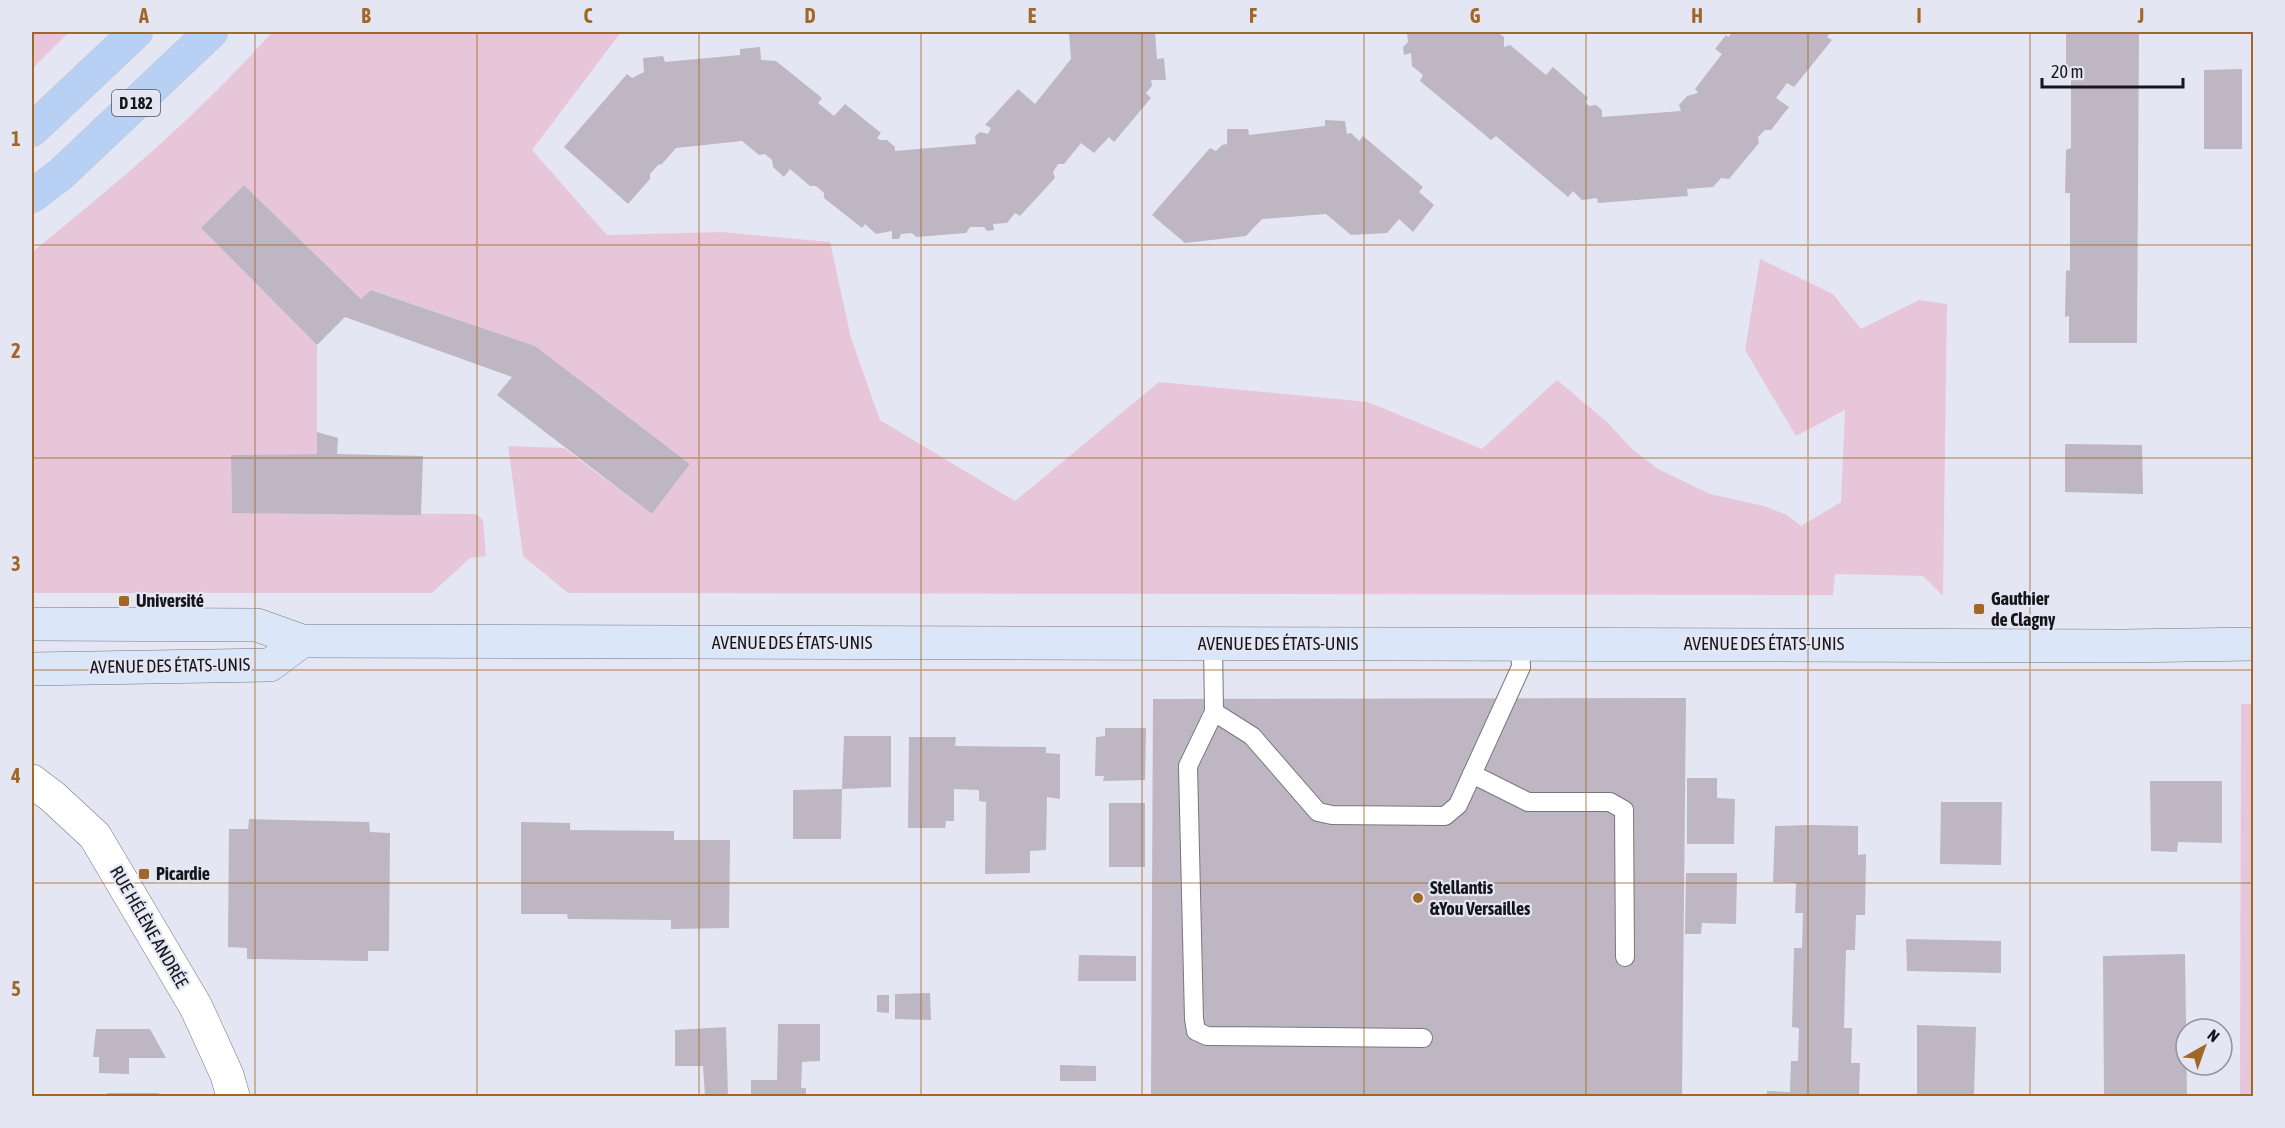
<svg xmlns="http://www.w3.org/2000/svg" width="2285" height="1128" font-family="'Asap Condensed',sans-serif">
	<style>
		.green { fill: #e8c6da }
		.building { fill: #beb6c2 }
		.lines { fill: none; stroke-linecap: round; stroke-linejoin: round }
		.lane-casing { stroke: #777784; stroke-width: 20 }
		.street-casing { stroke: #777784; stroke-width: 34 }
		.secondary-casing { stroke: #777784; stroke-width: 34 }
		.primary-casing { stroke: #c7c7c8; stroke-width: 34 }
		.lane { stroke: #fff; stroke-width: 18 }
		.street { stroke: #fff; stroke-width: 33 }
		.secondary { stroke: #dbe7f9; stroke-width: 33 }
		.primary { stroke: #b7d0f4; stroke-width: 33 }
		.grid { fill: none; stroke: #a16727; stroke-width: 1.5; stroke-opacity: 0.55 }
		.poi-dot { fill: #a16727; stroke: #e5e6f4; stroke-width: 2 }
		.labels { text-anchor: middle; stroke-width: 4.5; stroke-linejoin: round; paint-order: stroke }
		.shield { fill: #e5e6f4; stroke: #53545b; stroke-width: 1.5 }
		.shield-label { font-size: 16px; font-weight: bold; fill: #15151a }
		.poi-label { font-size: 18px; font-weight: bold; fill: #15151a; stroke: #e5e6f4; text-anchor: start }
		.street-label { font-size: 18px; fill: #15151a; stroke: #e5e6f4 }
		.neatline { fill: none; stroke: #a16727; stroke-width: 2 }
		.grid-label { font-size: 20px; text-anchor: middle; font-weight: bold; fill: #a16727 }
	</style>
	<rect width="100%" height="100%" fill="#e5e6f4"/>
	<g class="green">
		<path d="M 32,32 L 69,32 L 32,69 Z"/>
		<path d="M 272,32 L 621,32 L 532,150 L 607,235 L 722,232 L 830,242 L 851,338 L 880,420 L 1015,501 L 1159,382 L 1368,402 L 1482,449 L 1557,380 L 1607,422 L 1633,450 L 1658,469 L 1710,494 L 1764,506 L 1787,515 L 1801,526 L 1841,502 L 1845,410 L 1796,436 L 1745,350 L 1760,259 L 1833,294 L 1861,329 L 1919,300 L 1947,304 L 1943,596 L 1923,576 L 1835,574 L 1833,595 L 568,593 L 523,556 L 508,446 L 564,448 L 652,514 L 690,464 L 535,346 L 372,290 L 361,299 L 244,185 L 201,228 L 317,345 L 317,454 L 231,455 L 232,513 L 476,514 L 483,520 L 486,556 L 470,558 L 432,593 L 32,593 L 32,252 C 117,184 200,113 272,32 Z"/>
		<path d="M 2241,704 L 2254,704 L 2253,1096 L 2240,1096 Z"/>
	</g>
	<g class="building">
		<path d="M 1069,32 L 1155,32 L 1157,59 L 1164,58 L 1166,80 L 1151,80 L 1152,86 L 1146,93 L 1151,98 L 1114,142 L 1109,137 L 1094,153 L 1081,143 L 1064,164 L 1058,164 L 1053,172 L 1055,178 L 1020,216 L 1015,213 L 1007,223 L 993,224 L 994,230 L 987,231 L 984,227 L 970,227 L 966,233 L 916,237 L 912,233 L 901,234 L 899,239 L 892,239 L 892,231 L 876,234 L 865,224 L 862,228 L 824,198 L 824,193 L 816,186 L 810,186 L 790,169 L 784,177 L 773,167 L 772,160 L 765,154 L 759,155 L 742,141 L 676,148 L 662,164 L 658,165 L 650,174 L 650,179 L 628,204 L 564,147 L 627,74 L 632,78 L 644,72 L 643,58 L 663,56 L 665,62 L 740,55 L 740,49 L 760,47 L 761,60 L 776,61 L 822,98 L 818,103 L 834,116 L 845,104 L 881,133 L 877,138 L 880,140 L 887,140 L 895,147 L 895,151 L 976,144 L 975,136 L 980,132 L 988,134 L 991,128 L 985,125 L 1018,89 L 1035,104 L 1071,59 Z"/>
		<path d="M 1407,32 L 1497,32 L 1504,37 L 1504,47 L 1510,45 L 1546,75 L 1553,67 L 1588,98 L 1585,102 L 1589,106 L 1596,105 L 1602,110 L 1602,117 L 1681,111 L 1679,105 L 1687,96 L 1698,93 L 1695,89 L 1722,54 L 1715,49 L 1726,35 L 1728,37 L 1733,32 L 1831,32 L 1827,37 L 1832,40 L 1794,87 L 1787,83 L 1776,98 L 1789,107 L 1771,130 L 1765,130 L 1758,137 L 1759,143 L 1729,179 L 1721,178 L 1713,187 L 1687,189 L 1688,196 L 1598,203 L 1597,198 L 1582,200 L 1573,191 L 1568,197 L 1496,136 L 1491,140 L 1420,81 L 1423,75 L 1412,66 L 1411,53 L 1404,55 L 1403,47 L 1408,42 Z"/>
		<path d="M 2066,32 L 2139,32 L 2137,343 L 2069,343 L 2069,316 L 2065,317 L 2066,271 L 2070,270 L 2070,193 L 2065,193 L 2066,150 L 2071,148 L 2071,72 L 2066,71 Z"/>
		<path d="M 2242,69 L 2242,149 L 2204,149 L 2204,70 Z"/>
		<path d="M 1325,120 L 1345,121 L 1347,134 L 1351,133 L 1359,141 L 1363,136 L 1423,187 L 1419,192 L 1434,205 L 1413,232 L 1399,219 L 1387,233 L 1351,235 L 1326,214 L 1262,219 L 1246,236 L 1185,243 L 1152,215 L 1210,148 L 1216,151 L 1222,145 L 1227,144 L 1227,129 L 1248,129 L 1249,135 L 1325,126 Z"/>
		<path d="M 244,185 L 361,299 L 371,290 L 535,346 L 690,464 L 652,514 L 497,395 L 512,377 L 345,317 L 317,345 L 201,228 Z"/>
		<path d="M 317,432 L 338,438 L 337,454 L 423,456 L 421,515 L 232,513 L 231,455 L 317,454 Z"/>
		<path d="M 2065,444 L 2142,445 L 2143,494 L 2065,492 Z"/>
		<path d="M 1686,698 L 1682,1096 L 1151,1096 L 1153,699 Z"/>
		<path d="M 1105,728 L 1146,728 L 1145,780 L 1103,781 L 1104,776 L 1095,776 L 1096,737 L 1105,736 Z"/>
		<path d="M 844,736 L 891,736 L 891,787 L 842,789 Z"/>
		<path d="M 909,737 L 956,737 L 955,746 L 1046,747 L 1046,753 L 1060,754 L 1060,799 L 1047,797 L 1046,850 L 1030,851 L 1030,873 L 985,874 L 986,802 L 979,801 L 979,790 L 954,789 L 954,821 L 946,821 L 945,828 L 908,828 Z"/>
		<path d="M 1687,778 L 1717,778 L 1717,798 L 1735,799 L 1734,844 L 1687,844 Z"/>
		<path d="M 2150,781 L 2222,781 L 2222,843 L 2178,842 L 2177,852 L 2151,851 Z"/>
		<path d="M 842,789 L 841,839 L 793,839 L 793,790 Z"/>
		<path d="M 1941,802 L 2002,802 L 2001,865 L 1940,864 Z"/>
		<rect x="1109" y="803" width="36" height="64"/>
		<path d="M 249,819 L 369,822 L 370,832 L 390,833 L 389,951 L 368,951 L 368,961 L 247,959 L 247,948 L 228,947 L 229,829 L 248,829 Z"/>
		<path d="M 521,822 L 570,823 L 570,830 L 674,831 L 674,840 L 730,840 L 729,928 L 671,929 L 671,920 L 568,919 L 567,914 L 521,914 Z"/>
		<path d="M 1810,825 L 1858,826 L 1858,855 L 1866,854 L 1865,915 L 1856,915 L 1855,950 L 1846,950 L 1844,1028 L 1852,1028 L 1851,1063 L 1860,1063 L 1859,1096 L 1767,1096 L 1767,1091 L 1790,1092 L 1791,1061 L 1798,1061 L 1799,1028 L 1792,1027 L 1794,948 L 1802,948 L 1803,913 L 1795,913 L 1796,883 L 1773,882 L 1775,826 Z"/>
		<rect x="32" y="862" width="2" height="50"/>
		<path d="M 1686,873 L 1737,873 L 1736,924 L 1702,923 L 1701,934 L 1685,934 Z"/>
		<path d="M 1906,939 L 2001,941 L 2001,973 L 1907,971 Z"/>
		<path d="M 2185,954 L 2187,1096 L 2104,1096 L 2103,956 Z"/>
		<path d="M 1079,955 L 1136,956 L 1136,981 L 1078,981 Z"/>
		<path d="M 930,993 L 931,1020 L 895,1019 L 895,994 Z"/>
		<path d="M 877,995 L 889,995 L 889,1013 L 877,1012 Z"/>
		<path d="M 778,1024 L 820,1024 L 820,1061 L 802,1062 L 801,1088 L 806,1088 L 806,1096 L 751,1096 L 751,1080 L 777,1080 Z"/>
		<path d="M 1917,1025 L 1976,1027 L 1974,1096 L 1917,1096 Z"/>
		<path d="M 726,1027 L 728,1096 L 705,1096 L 703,1066 L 675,1066 L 675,1030 Z"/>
		<path d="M 96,1029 L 150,1029 L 166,1058 L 129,1058 L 129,1074 L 99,1073 L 99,1057 L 93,1057 Z"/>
		<path d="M 1060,1065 L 1096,1066 L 1096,1081 L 1060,1081 Z"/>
		<rect x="107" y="1093" width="52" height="3"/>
	</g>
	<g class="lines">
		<g class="lane-casing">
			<g id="lane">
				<path d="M 1213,644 L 1214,712 L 1188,766 L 1194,1019 L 1196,1031 L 1207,1036 L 1423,1038"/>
				<path d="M 1214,712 L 1252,736 L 1318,812 L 1332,815 L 1445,816 L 1458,805 L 1521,667 L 1520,643"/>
				<path d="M 1472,774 L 1528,802 L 1610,802 L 1624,810 L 1625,957"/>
			</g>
		</g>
		<g class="street-casing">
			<path id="street" d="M 32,781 L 53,797 L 95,836 L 196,1007 L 227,1075 L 233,1096"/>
		</g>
		<g class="secondary-casing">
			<g id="secondary">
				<path d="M 32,624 L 257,625 L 302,641 L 2124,646 L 2254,644"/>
				<path d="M 32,669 L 270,665 L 302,641"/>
			</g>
		</g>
		<g class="primary-casing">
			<g id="primary">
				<path d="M 32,130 L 136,32"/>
				<path d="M 32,196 L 61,174 L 211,32"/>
			</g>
		</g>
		<use href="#lane" class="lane"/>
		<use href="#street" class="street"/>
		<use href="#secondary" class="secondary"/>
		<use href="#primary" class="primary"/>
	</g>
	<path class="grid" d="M 255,32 L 255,1096M 477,32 L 477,1096M 699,32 L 699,1096M 921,32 L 921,1096M 1142,32 L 1142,1096M 1364,32 L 1364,1096M 1586,32 L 1586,1096M 1808,32 L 1808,1096M 2030,32 L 2030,1096M 32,245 L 2254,245M 32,458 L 2254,458M 32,670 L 2254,670M 32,883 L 2254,883"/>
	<g class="poi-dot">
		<rect x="118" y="595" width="12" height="12" rx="3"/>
		<rect x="1973" y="603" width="12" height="12" rx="3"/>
		<rect x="138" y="868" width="12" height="12" rx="3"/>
		<circle cx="1418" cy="898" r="6"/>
	</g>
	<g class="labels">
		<rect class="shield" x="112" y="90" width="48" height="26" rx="4.5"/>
		<g class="shield-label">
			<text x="136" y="109">D 182</text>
		</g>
		<g class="poi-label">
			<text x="1991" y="605">Gauthier<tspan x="1991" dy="21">de Clagny</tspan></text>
			<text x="136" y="607">Université</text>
			<text x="156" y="880">Picardie</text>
			<text x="1430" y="894">Stellantis<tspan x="1430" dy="21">&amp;You Versailles</tspan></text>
		</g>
		<g class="street-label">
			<text x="792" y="649">AVENUE DES ÉTATS-UNIS</text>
			<text x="1278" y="650">AVENUE DES ÉTATS-UNIS</text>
			<text x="1764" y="650">AVENUE DES ÉTATS-UNIS</text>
			<text transform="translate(170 666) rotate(-1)" y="6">AVENUE DES ÉTATS-UNIS</text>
			<text transform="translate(149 927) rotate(60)" y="6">RUE HÉLÈNE ANDRÉE</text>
		</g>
	</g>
	<rect width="2285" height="1128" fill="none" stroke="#e5e6f4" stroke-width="66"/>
	<g transform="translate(2204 1047) rotate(40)"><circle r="28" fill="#e5e6f4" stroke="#92929d" stroke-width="1.5"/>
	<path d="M0-4.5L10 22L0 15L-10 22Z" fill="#a16727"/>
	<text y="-9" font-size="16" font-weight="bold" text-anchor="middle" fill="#15151a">N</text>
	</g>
	<path d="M2042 78v9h141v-9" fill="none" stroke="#15151a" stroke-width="3"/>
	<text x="2051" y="78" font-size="18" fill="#15151a" stroke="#e5e6f4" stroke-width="4.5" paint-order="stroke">20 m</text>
	<rect x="33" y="33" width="2219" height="1062" class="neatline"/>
	<g class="grid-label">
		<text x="144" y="23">A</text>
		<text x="366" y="23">B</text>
		<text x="588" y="23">C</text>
		<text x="810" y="23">D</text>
		<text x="1032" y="23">E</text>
		<text x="1253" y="23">F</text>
		<text x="1475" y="23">G</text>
		<text x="1697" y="23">H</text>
		<text x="1919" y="23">I</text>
		<text x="2141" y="23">J</text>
		<text x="16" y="146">1</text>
		<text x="16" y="358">2</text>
		<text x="16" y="571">3</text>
		<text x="16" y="783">4</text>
		<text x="16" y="996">5</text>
	</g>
</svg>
